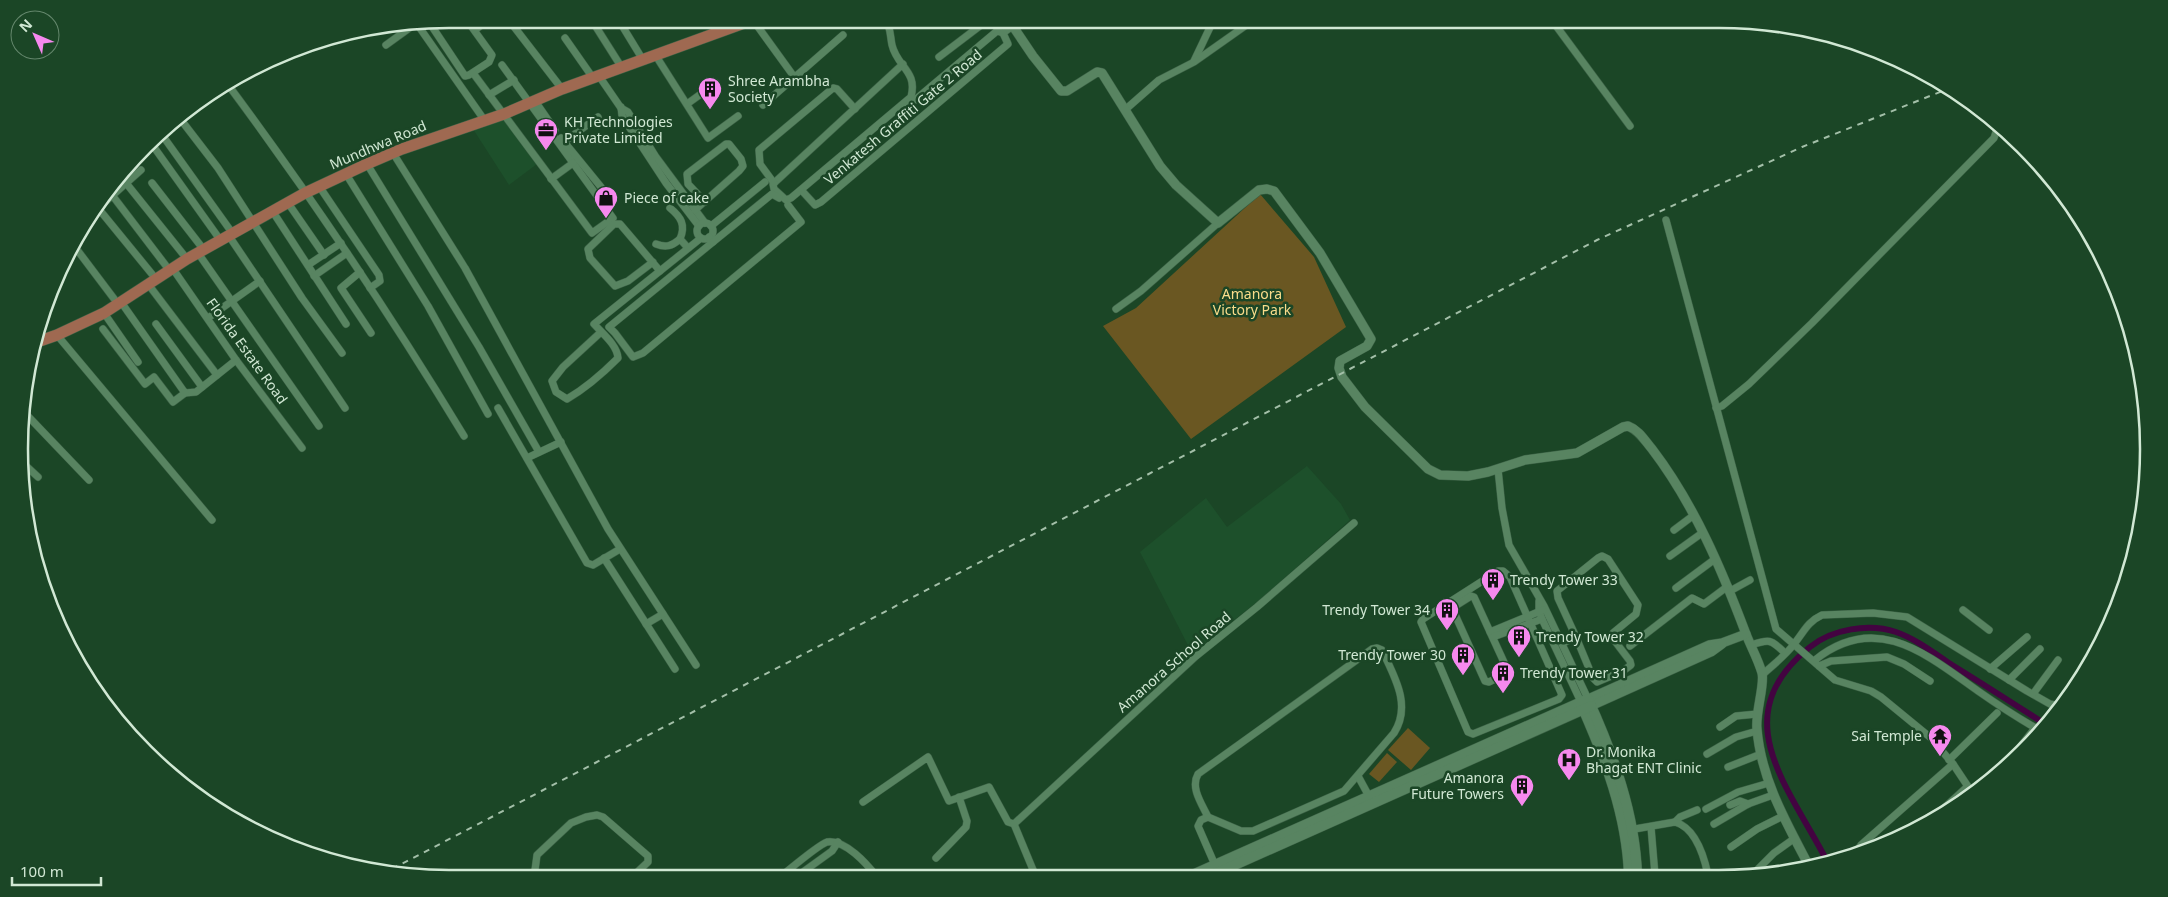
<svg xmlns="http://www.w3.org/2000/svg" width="2168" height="897" font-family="'Noto Sans',sans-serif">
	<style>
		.built { fill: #1d502b }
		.green { fill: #6a5722 }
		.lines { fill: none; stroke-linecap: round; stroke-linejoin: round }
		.canal { stroke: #430441; stroke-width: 6 }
		.minor-casing { stroke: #3b6145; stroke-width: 8 }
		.tertiary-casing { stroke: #3b6145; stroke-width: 10 }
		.secondary-casing { stroke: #3b6145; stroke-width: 11 }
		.primary-casing { stroke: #3b6145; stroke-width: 12 }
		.minor { stroke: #588461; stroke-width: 7 }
		.tertiary { stroke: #588461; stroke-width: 9 }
		.secondary { stroke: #588461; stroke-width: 10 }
		.primary { stroke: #9f6951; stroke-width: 11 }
		.rail { stroke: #a3bfa8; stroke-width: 2; stroke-dasharray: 6 6; stroke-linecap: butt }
		.labels { text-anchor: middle; stroke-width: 5; stroke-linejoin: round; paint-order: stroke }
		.poi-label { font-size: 14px; fill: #d1e8d4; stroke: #1b4626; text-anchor: start }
		.street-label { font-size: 14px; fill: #d1e8d4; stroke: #1b4626 }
		.park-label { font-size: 14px; fill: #fadc8b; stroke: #1b4626 }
		.rim { fill: none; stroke: #d1e8d4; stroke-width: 2.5 }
	</style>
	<rect width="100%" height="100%" fill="#1b4626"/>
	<g class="built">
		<path d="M 505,117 L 537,164 L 509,185 L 473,129 Z"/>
		<path d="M 1307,466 L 1341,504 L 1350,520 L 1261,599 L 1192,653 L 1140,552 L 1206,498 L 1227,527 Z"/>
	</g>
	<g class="green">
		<path d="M 1260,194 L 1314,257 L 1346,327 L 1191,439 L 1103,326 L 1136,308 Z"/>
		<path d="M 1408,728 L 1430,748 L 1411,770 L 1388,750 Z"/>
		<path d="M 1387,753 L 1397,762 L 1379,782 L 1369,774 Z"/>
	</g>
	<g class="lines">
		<path class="canal" d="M 1827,861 C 1789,787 1723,716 1810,647 C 1832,629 1869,623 1896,632 C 1916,639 1934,653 1952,665 C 1983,684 2014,704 2045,724"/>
		<g class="minor-casing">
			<g id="minor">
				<path d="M 508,19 L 562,89"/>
				<path d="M 591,19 L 622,68"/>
				<path d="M 618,19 L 643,60"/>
				<path d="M 699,19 L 722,30"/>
				<path d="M 885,19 C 891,27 890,36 892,45 C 897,67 918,71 911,97 L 791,198 L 786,200 L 774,189 L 773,184 L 903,64"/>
				<path d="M 1551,19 L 1630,126"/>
				<path d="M 753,20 L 795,78"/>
				<path d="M 429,22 L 465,76 L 469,75 L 489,62 L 492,55 L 466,19"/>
				<path d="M 417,24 L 485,121"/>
				<path d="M 475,30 L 489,19"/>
				<path d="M 565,38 L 593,78"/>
				<path d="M 386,45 L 415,24"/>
				<path d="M 656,56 L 708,138 L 738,116"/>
				<path d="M 939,57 L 989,19"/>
				<path d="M 1194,61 L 1214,19"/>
				<path d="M 473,73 L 592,233 L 613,218 L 502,65"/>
				<path d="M 599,76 L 621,108 L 628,112 L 656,157 L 705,223"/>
				<path d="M 226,82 C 311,196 390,314 464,436"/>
				<path d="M 489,95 L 514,80"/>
				<path d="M 535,101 L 555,130"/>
				<path d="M 687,104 L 716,83"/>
				<path d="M 763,105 L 843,35"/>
				<path d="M 909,105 L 997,31 L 1003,33 L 1013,26"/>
				<path d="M 621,107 L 622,116 L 666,183 L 699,226"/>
				<path d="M 1126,109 L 1159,80 L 1194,62 L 1255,19"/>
				<path d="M 178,116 L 218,168 L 302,298 L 342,353"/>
				<path d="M 160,132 L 233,234"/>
				<path d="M 561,138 L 601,187"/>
				<path d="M 564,142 L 598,117"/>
				<path d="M 151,143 L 221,241"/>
				<path d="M 393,153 L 465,268 L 608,529 L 696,665"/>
				<path d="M 367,164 L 479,347 L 539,452"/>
				<path d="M 346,174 L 428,306 L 488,414"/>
				<path d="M 122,178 L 187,259"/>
				<path d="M 551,179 L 573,163"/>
				<path d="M 152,183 L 204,250"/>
				<path d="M 774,183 L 760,164 L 759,150 L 833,88 L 837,89 L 855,109"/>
				<path d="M 319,186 L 379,275 L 380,281 L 370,288"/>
				<path d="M 804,193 L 815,205 L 821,202 L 1008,44 L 1003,33"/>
				<path d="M 112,195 L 170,271"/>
				<path d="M 288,203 L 324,255"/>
				<path d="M 98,208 L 156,279"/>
				<path d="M 670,208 C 681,217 686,225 680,239 L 688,248"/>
				<path d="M 96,210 L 141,170"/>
				<path d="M 695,210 L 739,171 L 743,166 L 741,159 L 729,144 L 726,144 L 687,174 L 688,184 L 705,202"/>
				<path d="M 273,212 L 346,324"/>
				<path d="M 1666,220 L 1776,629 L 1835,680 L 1871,691 L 1881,697 L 1931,738 L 1953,764 L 1971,791"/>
				<circle cx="705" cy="231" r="8"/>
				<path d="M 711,226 L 765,182"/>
				<path d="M 229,236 L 345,408"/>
				<path d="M 709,237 L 713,242 L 609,327 L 615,333 L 633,357 L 643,353 L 801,222 L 788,205"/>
				<path d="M 713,242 L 772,194 L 779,198"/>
				<path d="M 656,244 C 666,248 672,246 680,239"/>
				<path d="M 78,251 L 118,304"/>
				<path d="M 198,253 L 319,426"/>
				<path d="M 653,262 L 628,281 L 615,286 L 590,258 L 588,249 L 614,224 L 620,224 L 660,271"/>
				<path d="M 308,265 L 341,243"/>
				<path d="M 173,269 L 236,360 L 302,448"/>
				<path d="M 360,272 L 341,288 L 371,333"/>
				<path d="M 314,276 L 347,253"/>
				<path d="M 148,284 L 217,375"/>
				<path d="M 121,302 L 185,393 L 196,392 L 236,360"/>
				<path d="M 1116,309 L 1141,291 L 1218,223"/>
				<path d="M 104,313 L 138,362"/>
				<path d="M 208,318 L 260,281"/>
				<path d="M 156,324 L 202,387"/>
				<path d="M 103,329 L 145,384 L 154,377 L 173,402 L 185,393"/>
				<path d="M 601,332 L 563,367 L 552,381 L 556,392 L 567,399 C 586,388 602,374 618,358 C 617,345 603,334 594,324 L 701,238"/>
				<path d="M 57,335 L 212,520"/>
				<path d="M 498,408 L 587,563 L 593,565 L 620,549"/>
				<path d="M 1716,408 L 1722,406 L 1749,384 L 1812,323 L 1994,138 L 1999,123"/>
				<path d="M 23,411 L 89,480"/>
				<path d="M 527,458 L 561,442"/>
				<path d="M 25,465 L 38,477"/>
				<path d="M 1498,469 L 1502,508 L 1509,545 L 1544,606 L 1588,699"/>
				<path d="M 1674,530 L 1694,515"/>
				<path d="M 1670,556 L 1702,533"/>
				<path d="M 604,558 L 675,669"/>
				<path d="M 1498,571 L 1503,571 L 1510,577 L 1562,695 L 1559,699 L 1473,734 L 1468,732 L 1421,622 L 1423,619 Z"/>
				<path d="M 1676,588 L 1715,559"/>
				<path d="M 1730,591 L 1750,580"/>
				<path d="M 1471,596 L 1474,597 L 1508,671 L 1507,673 L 1489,682 L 1485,681 L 1452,608 Z"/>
				<path d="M 1539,601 L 1539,611 L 1542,619 L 1581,702"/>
				<path d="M 1963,610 L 1989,630"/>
				<path d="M 646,624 L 663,614"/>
				<path d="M 1490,632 L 1543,610"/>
				<path d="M 1493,637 L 1542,619"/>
				<path d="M 1563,643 L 1576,637 L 1593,678 L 1597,682 L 1623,671 L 1631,665 L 1630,661 L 1614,640 L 1613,633 L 1636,614 L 1638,605 L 1608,559 L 1602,556 L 1598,558 L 1557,591 L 1558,598 L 1576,637"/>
				<path d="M 1751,645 C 1769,639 1771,639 1785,653"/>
				<path d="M 1630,646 L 1692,598 L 1704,604 L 1728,586"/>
				<path d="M 1377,648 L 1382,650 C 1394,676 1412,705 1394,733 L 1344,791 L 1253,831 L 1241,831 L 1208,817 C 1202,804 1190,788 1198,774 L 1372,649 Z"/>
				<path d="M 1815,660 C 1876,611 1926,654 1978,691 C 1998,705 2018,718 2039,730"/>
				<path d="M 1819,666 L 1831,661 L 1887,657 L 1904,664 L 1930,681"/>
				<path d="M 1990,669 L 2027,637"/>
				<path d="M 1762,675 C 1773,665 1786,655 1794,644 C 1804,632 1807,622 1822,615 L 1873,613 L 1907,617 L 2027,691 L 2050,704 L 2060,706"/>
				<path d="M 2009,680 L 2040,649"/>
				<path d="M 2033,694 L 2058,660"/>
				<path d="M 1720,727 L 1736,716 L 1757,714"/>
				<path d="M 1707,754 L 1736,737 L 1757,731"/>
				<path d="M 1949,760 L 1997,713"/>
				<path d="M 1728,767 L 1761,754"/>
				<path d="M 1358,776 L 1371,800"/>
				<path d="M 1992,778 L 2017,751 L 2035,728"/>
				<path d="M 863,802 L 928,757 L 949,801 L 989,787 L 1008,822 L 1014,824 L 1036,877"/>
				<path d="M 1730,805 L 1740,801 L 1748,804"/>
				<path d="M 1944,808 L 1967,787"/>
				<path d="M 1706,809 L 1738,792 L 1769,783"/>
				<path d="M 1208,817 L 1201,820 L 1198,826 L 1215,865"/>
				<path d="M 1675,822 L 1680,817 L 1697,810"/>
				<path d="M 1014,824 L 1195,657 L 1257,607 L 1354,523"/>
				<path d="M 1714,824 L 1748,804 L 1773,795"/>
				<path d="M 1651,827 L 1655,875"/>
				<path d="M 1629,830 L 1675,822 C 1696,828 1704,856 1708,875"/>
				<path d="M 1731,847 L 1757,829 L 1783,816"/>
				<path d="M 1859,852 L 1859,848 L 1861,845 L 1953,764"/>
				<path d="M 936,858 L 966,827 L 967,821 L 959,797"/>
				<path d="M 1796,869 L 1807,862"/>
				<path d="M 1755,872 L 1774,853 L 1795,838"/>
				<path d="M 780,877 C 789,870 818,845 827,842 C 845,839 867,864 877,877"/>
				<path d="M 796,877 L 832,851 L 838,842"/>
				<path d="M 541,878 L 535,870 L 537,855 L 571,823 L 586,817 L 597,815 L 603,817 L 648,856 L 648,862 L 631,878"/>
			</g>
		</g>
		<g class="tertiary-casing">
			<g id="tertiary">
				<path d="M 1008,19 L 1033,56 L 1061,91 L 1067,91 L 1097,72 L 1102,73 L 1160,166 L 1176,185 L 1218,223 L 1259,190 L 1267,189 L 1274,191 L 1320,253 L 1371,339 L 1367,346 L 1340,361 L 1339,368 L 1342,377 L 1365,407 L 1428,469 L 1440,475 L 1468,476 L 1488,472 L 1525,460 L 1577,453 L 1623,427 L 1628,426 C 1639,430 1645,441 1652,449 C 1694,504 1722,570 1746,634 C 1751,647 1758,659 1762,673 C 1765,685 1755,713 1757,729 C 1761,779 1786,822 1809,866"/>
				<path d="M 1588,699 L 1709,645 L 1722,643 L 1746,634"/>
				<path d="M 1591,706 L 1711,652 L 1722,644"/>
			</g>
		</g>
		<g class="secondary-casing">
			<g id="secondary">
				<path d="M 1581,704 C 1605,758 1627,815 1629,875"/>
				<path d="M 1190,876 L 1588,699 C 1613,754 1635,814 1637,875"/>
				<path d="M 1210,876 L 1591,706"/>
			</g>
		</g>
		<g class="primary-casing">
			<path id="primary" d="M 34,343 L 57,335 L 104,313 L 187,259 L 305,193 L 367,164 L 402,149 L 504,114 L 562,89 L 755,19"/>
		</g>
		<use href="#minor" class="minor"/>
		<use href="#tertiary" class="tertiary"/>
		<use href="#secondary" class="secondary"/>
		<use href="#primary" class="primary"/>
		<path class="rail" d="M 392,869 L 1597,240 L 1802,147 L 1950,88"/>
	</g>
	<defs>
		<g id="building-pin" transform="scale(1.25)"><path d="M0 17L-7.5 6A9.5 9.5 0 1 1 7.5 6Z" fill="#f689ee" stroke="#1b4626"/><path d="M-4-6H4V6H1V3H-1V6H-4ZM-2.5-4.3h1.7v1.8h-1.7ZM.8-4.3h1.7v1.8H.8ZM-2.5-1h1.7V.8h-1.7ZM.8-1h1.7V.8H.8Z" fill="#111"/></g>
		<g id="office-pin" transform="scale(1.25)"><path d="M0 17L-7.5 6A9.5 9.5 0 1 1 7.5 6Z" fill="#f689ee" stroke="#1b4626"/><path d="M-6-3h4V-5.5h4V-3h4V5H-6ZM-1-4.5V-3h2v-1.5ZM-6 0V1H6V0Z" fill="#111"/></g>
		<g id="shop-pin" transform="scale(1.25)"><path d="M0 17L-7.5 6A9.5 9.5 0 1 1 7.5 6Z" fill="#f689ee" stroke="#1b4626"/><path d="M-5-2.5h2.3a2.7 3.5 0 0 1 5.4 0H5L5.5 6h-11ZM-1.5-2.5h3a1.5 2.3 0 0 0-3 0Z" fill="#111"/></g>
		<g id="temple-pin" transform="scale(1.25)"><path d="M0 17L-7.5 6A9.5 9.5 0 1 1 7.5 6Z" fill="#f689ee" stroke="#1b4626"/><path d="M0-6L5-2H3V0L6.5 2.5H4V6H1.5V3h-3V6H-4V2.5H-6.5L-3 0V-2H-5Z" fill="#111"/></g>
		<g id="hospital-pin" transform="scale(1.25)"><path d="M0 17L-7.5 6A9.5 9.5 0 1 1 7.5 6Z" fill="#f689ee" stroke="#1b4626"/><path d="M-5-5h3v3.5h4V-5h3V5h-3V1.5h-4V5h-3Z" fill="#111"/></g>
	</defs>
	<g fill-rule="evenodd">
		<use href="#building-pin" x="710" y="89"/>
		<use href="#office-pin" x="546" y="130"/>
		<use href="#shop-pin" x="606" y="198"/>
		<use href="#building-pin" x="1493" y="580"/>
		<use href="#building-pin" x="1447" y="610"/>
		<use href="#building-pin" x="1519" y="637"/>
		<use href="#building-pin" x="1463" y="655"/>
		<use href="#building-pin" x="1503" y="673"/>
		<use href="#temple-pin" x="1940" y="736"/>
		<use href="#hospital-pin" x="1569" y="760"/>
		<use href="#building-pin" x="1522" y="786"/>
	</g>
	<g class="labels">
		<g class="poi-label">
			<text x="728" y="86">Shree Arambha<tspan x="728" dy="16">Society</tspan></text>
			<text x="564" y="127">KH Technologies<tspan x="564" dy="16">Private Limited</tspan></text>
			<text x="624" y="203">Piece of cake</text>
			<text x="1510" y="585">Trendy Tower 33</text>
			<text x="1430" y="615" text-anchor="end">Trendy Tower 34</text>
			<text x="1536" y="642">Trendy Tower 32</text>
			<text x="1446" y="660" text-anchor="end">Trendy Tower 30</text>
			<text x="1520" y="678">Trendy Tower 31</text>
			<text x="1922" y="741" text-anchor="end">Sai Temple</text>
			<text x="1586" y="757">Dr. Monika<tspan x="1586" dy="16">Bhagat ENT Clinic</tspan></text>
			<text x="1504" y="783" text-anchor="end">Amanora<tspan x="1504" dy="16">Future Towers</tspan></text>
		</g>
		<g class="street-label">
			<text transform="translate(903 117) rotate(-40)" y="5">Venkatesh Graffiti Gate 2 Road</text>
			<text transform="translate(378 145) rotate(-23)" y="5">Mundhwa Road</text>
			<text transform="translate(247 351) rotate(54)" y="5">Florida Estate Road</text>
			<text transform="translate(1174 662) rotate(-41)" y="5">Amanora School Road</text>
		</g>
		<g class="park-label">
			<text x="1252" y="299">Amanora<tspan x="1252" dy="16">Victory Park</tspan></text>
		</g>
	</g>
	<path d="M0 0H2168V897H0ZM449 28H1719A421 421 0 0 1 2140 449V449A421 421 0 0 1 1719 870H449A421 421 0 0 1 28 449V449A421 421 0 0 1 449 28Z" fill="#1b4626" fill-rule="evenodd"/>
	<path class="rim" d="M449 28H1719A421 421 0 0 1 2140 449V449A421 421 0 0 1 1719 870H449A421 421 0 0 1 28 449V449A421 421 0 0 1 449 28Z"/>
	<g transform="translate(35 35) rotate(315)"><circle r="24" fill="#1b4626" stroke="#64876c"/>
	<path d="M0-4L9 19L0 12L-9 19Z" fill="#f689ee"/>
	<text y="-8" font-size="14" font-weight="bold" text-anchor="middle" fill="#d1e8d4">N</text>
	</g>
	<path d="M12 877v8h89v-8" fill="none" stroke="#d1e8d4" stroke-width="2.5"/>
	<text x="20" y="877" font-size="15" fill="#d1e8d4" stroke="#1b4626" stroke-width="4" paint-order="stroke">100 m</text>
</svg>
